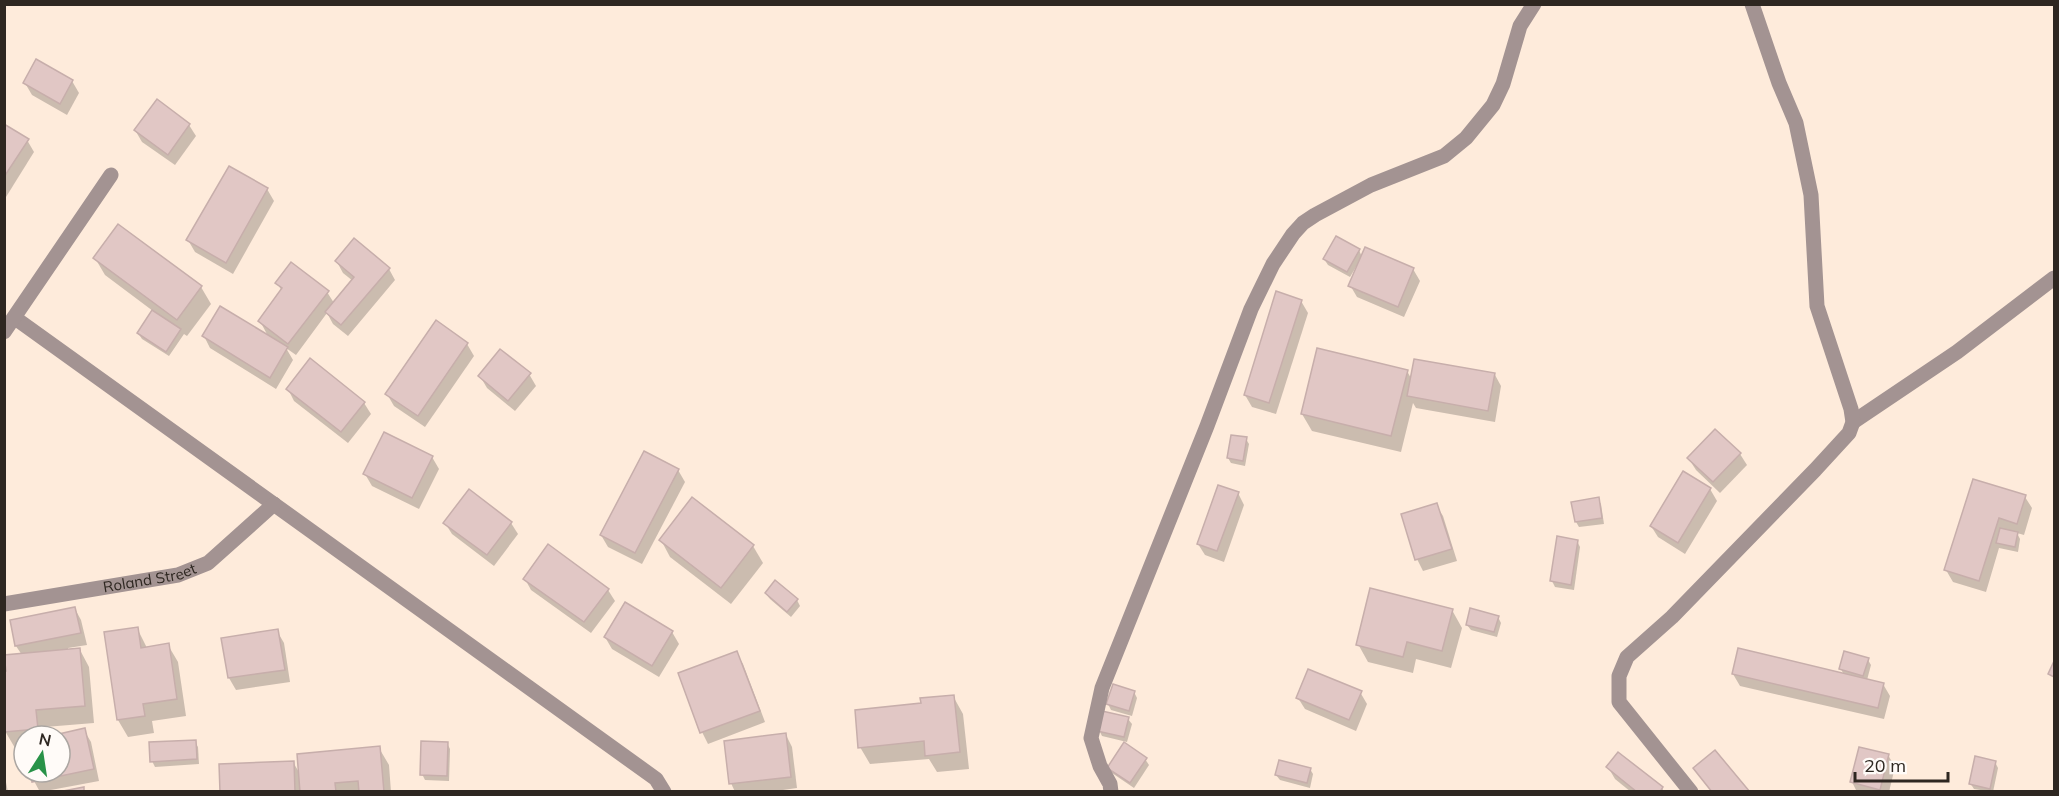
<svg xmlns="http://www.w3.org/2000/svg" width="2059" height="796" font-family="Mulish,sans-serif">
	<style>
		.shadow { fill: #0003 }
		.building { fill: #e1c7c5; stroke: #c7aeab; stroke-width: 1.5 }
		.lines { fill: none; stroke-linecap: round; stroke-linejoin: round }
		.minor { stroke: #a39392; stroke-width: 15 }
		.labels { text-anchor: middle; stroke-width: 6; stroke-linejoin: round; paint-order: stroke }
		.street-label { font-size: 15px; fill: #2e2721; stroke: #fffbf8 }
	</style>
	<rect width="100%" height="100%" fill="#feebdb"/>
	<g class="shadow">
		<path d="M 37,61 L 72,81 L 79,93 L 67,115 L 32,95 L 25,83 Z"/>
		<path d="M 189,125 L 196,136 L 175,165 L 142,142 L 135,130 Z"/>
		<path d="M 4,126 L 27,140 L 34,152 L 6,197 L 4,196 Z"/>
		<path d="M 267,189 L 274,201 L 233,274 L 195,252 L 188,240 Z"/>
		<path d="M 1359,250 L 1362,257 L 1413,269 L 1420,281 L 1404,317 L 1357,297 L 1350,285 L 1358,268 L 1356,267 L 1350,277 L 1328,265 L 1324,259 Z"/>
		<path d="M 95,258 L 201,287 L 211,304 L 187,336 L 184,334 L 169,356 L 142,339 L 138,333 L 153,311 L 105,275 Z"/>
		<path d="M 337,262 L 389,269 L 395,280 L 348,336 L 333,324 L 327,313 L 296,355 L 286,348 L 293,360 L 276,389 L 210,348 L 204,336 L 269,338 L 260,321 L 282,291 L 277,283 L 327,292 L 334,303 L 353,281 L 343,273 Z"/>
		<path d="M 1301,301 L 1308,313 L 1276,414 L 1252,407 L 1245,395 Z"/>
		<path d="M 467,344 L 474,356 L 425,427 L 394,406 L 387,394 Z"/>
		<path d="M 1407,371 L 1412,380 L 1495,375 L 1501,386 L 1495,422 L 1416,408 L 1413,403 L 1401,452 L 1312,431 L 1302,414 Z"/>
		<path d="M 529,374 L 536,386 L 515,411 L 487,388 L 480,376 Z"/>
		<path d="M 288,389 L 364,403 L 371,414 L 348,443 L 294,401 Z"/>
		<path d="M 1246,439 L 1249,444 L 1245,466 L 1231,463 L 1228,458 Z"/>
		<path d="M 644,453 L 678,470 L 685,482 L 642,564 L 608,547 L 601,535 Z"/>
		<path d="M 1740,454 L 1747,465 L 1720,493 L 1696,470 L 1689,459 Z"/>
		<path d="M 432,457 L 439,469 L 419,509 L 372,486 L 365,474 Z"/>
		<path d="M 1974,481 L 2025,497 L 2032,508 L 2024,535 L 2017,533 L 2020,539 L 2018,552 L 1999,548 L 1986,592 L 1953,582 L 1946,570 Z"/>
		<path d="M 1710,489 L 1717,501 L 1685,554 L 1658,537 L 1651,526 Z"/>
		<path d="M 1238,493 L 1244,505 L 1224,562 L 1205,555 L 1198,544 Z"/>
		<path d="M 1598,499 L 1601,504 L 1604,524 L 1579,527 L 1576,522 Z"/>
		<path d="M 1436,505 L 1443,516 L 1457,561 L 1423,571 L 1417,559 Z"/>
		<path d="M 445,523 L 511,523 L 518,534 L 494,566 L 452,534 Z"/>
		<path d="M 661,540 L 753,546 L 763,563 L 731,604 L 670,557 Z"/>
		<path d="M 1577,541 L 1580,547 L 1574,590 L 1555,587 L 1552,581 Z"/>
		<path d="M 525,579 L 608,590 L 615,601 L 591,633 L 531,590 Z"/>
		<path d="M 776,582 L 797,600 L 800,606 L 791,617 L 770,599 L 766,594 Z"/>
		<path d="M 75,609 L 81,620 L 87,645 L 68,648 L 68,651 L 80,650 L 89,667 L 94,723 L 45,727 L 46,736 L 24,736 L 24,748 L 15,748 L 5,731 L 22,655 L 16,646 Z"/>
		<path d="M 1452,610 L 1462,628 L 1451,668 L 1416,659 L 1413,673 L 1368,662 L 1358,644 Z"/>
		<path d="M 1498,617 L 1501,623 L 1497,637 L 1471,630 L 1467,625 Z"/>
		<path d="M 137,628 L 147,648 L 168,645 L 178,662 L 186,716 L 152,721 L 154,733 L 128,737 L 118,720 Z"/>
		<path d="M 277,631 L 284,643 L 290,682 L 236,690 L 229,678 Z"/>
		<path d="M 672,632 L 679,644 L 659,677 L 612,649 L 605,637 Z"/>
		<path d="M 736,653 L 743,664 L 765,722 L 708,744 L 702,732 Z"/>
		<path d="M 1868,660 L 1871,665 L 1867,680 L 1883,684 L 1890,696 L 1884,719 L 1740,686 L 1733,674 L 1844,675 L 1841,669 Z"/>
		<path d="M 1134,692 L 1137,698 L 1132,716 L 1111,710 L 1108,704 Z"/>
		<path d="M 1360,692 L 1367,704 L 1356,731 L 1305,709 L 1298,698 Z"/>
		<path d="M 953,696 L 963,714 L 969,769 L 937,772 L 929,759 L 870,764 L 860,747 L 922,705 Z"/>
		<path d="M 1128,719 L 1132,724 L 1127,742 L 1102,736 L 1099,730 Z"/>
		<path d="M 84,730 L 91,742 L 99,781 L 40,792 L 34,781 L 32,772 L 60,772 Z"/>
		<path d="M 786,735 L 792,747 L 797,788 L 769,792 L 735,792 L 731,783 Z"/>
		<path d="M 195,742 L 198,747 L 199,764 L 155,767 L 152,761 Z"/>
		<path d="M 447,743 L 450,749 L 449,781 L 425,780 L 422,774 Z"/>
		<path d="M 379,748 L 389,765 L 391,792 L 222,792 L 293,762 L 300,774 Z"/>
		<path d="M 1888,755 L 1895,767 L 1889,792 L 1857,792 L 1852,782 Z"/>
		<path d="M 1145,759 L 1149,765 L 1134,788 L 1112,773 L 1109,768 Z"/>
		<path d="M 1995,762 L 1998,768 L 1993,792 L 1974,789 L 1970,783 Z"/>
		<path d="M 1608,767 L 1662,788 L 1664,792 L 1631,792 L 1615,779 Z"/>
		<path d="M 1310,769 L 1313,774 L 1310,788 L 1280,780 L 1276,775 Z"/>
		<path d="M 4,772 L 8,792 L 4,792 Z"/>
	</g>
	<g class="building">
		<path d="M 36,59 L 73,80 L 60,104 L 23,83 Z"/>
		<path d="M 157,99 L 190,124 L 168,155 L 134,130 Z"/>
		<path d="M 4,124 L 29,139 L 4,177 Z"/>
		<path d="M 229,166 L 268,188 L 226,263 L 186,240 Z"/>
		<path d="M 118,224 L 202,286 L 177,320 L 93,258 Z"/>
		<path d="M 1336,236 L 1360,249 L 1347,272 L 1323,259 Z"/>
		<path d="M 354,238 L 390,268 L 341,325 L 325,312 L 354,277 L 335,261 Z"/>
		<path d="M 1365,247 L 1414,268 L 1398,307 L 1348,286 Z"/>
		<path d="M 291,262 L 329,291 L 288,344 L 258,321 L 282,288 L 275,283 Z"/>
		<path d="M 1276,291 L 1302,300 L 1269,403 L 1244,395 Z"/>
		<path d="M 220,306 L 288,347 L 270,378 L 202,336 Z"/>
		<path d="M 152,310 L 181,329 L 166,352 L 137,333 Z"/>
		<path d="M 436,320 L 468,343 L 418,416 L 385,394 Z"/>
		<path d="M 1317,348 L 1408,370 L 1391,436 L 1301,414 Z"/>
		<path d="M 500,349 L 531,373 L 508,401 L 478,376 Z"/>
		<path d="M 310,358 L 365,402 L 341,432 L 286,389 Z"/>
		<path d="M 1414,359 L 1495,373 L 1488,411 L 1407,396 Z"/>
		<path d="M 1715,429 L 1741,453 L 1713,482 L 1687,458 Z"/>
		<path d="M 384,432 L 433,456 L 412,498 L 363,474 Z"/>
		<path d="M 1231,435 L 1247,437 L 1243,461 L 1227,458 Z"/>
		<path d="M 644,451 L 679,469 L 635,553 L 600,535 Z"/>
		<path d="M 1683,471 L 1711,488 L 1678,543 L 1650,526 Z"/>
		<path d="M 1973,479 L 2026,495 L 2017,524 L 1999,518 L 1979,581 L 1944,570 Z"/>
		<path d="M 1218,485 L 1239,492 L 1217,551 L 1197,544 Z"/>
		<path d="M 469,489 L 512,522 L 487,555 L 443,523 Z"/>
		<path d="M 692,497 L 754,545 L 721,588 L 659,540 Z"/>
		<path d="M 1599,497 L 1602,518 L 1575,522 L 1571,502 Z"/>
		<path d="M 1437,503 L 1452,549 L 1415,560 L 1401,514 Z"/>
		<path d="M 2000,528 L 2018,532 L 2015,547 L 1996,543 Z"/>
		<path d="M 1557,536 L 1578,540 L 1571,585 L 1550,581 Z"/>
		<path d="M 548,544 L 609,589 L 584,622 L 523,579 Z"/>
		<path d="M 775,580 L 798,599 L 787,612 L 765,593 Z"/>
		<path d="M 1370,588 L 1453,609 L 1442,651 L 1407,642 L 1403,657 L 1356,645 Z"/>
		<path d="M 625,602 L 673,631 L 652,666 L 604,637 Z"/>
		<path d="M 75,607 L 81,633 L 15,646 L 10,620 Z"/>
		<path d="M 1470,608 L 1499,616 L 1494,632 L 1466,625 Z"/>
		<path d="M 138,627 L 141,648 L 169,643 L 177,699 L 143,704 L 145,716 L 117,720 L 104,632 Z"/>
		<path d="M 278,629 L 285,670 L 228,678 L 221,638 Z"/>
		<path d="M 80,648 L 85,706 L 36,710 L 38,729 L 4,732 L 4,671 L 6,671 L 4,655 Z"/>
		<path d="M 1738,648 L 1884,683 L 1878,708 L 1732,674 Z"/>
		<path d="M 737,651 L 760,711 L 700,733 L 678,673 Z"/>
		<path d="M 1844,651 L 1869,658 L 1863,676 L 1839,669 Z"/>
		<path d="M 2054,661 L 2054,677 L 2048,674 Z"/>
		<path d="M 1308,669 L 1362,691 L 1349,720 L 1296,698 Z"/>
		<path d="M 1113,684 L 1135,691 L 1129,711 L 1106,704 Z"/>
		<path d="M 954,695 L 960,752 L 925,756 L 924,741 L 858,748 L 855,710 L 921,703 L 920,698 Z"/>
		<path d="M 1102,711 L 1129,717 L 1124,737 L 1097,731 Z"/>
		<path d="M 85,728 L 94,769 L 32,782 L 30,772 L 60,772 L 60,736 L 50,736 Z"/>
		<path d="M 786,733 L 791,777 L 729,784 L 724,741 Z"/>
		<path d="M 196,740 L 197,759 L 150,762 L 149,742 Z"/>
		<path d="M 421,741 L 448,742 L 447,776 L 420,775 Z"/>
		<path d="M 1124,742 L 1147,758 L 1130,783 L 1107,768 Z"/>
		<path d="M 380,746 L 384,792 L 359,792 L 358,781 L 335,783 L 336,792 L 300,792 L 297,754 Z"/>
		<path d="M 1859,747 L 1889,754 L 1880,790 L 1850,782 Z"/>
		<path d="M 1715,750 L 1750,792 L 1712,792 L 1693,768 Z"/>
		<path d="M 1618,752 L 1663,787 L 1660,792 L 1637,792 L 1606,767 Z"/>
		<path d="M 1975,756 L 1996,761 L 1990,789 L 1969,784 Z"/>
		<path d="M 1279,760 L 1311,768 L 1307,783 L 1275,775 Z"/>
		<path d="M 294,761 L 295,792 L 220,792 L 219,764 Z"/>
		<path d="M 84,787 L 84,792 L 58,792 Z"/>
	</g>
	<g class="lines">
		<g class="minor">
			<path d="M 15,318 L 656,779 L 664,792"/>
			<path d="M 4,332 L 111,175"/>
			<path d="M 1853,422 L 1957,352 L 2054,278"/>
			<path id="s1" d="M 4,604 L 178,575 L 208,563 L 274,504"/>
			<path d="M 1111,792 L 1110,784 L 1100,766 L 1091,738 L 1102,688 L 1207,426 L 1251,309 L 1273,264 L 1293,234 L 1303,223 L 1315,215 L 1371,185 L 1444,156 L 1466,138 L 1493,105 L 1503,84 L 1520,26 L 1534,4"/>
			<path d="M 1691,792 L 1619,702 L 1619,676 L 1627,657 L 1672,617 L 1815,470 L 1849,433 L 1853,422 L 1851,409 L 1817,306 L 1811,195 L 1796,123 L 1779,83 L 1752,4"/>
		</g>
	</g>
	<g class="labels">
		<g class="street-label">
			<text dy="5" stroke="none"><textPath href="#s1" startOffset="148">Roland Street</textPath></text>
		</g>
	</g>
	<rect width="2059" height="796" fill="none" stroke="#2e2721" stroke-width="12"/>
	<g transform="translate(42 754) rotate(12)"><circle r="28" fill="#fffbf8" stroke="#aba6a2" stroke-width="1.5"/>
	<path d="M0-4.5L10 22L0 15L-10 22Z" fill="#299248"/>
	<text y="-9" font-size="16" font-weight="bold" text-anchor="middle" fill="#2e2721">N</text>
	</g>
	<path d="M1855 772v9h93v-9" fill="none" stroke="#2e2721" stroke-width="3"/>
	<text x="1864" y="772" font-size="18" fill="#2e2721" stroke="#fffbf8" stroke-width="4.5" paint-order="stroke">20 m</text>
</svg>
